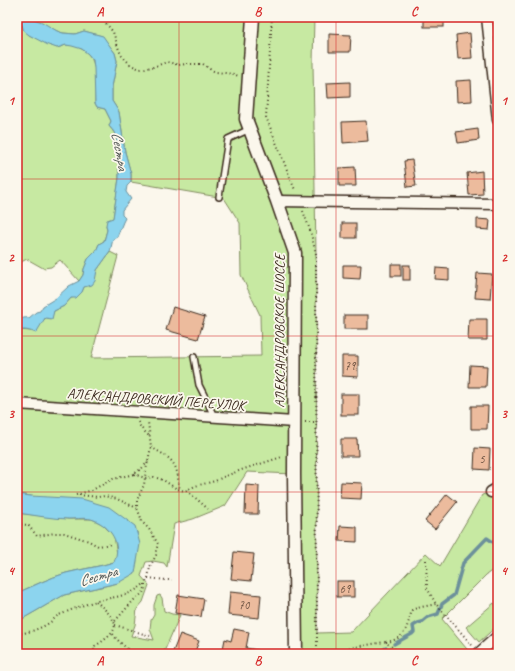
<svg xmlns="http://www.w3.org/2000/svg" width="515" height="671" font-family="Caveat,sans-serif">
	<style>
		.green { fill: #c7e9a2; stroke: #818a60 }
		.water { fill: #8cd4ee; stroke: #6c909b }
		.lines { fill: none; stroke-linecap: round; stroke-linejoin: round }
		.stream { stroke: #6c909b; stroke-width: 3.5 }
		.building { fill: #ecbb9d; stroke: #3b2a1e }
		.service-casing { stroke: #3b2a1e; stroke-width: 8 }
		.minor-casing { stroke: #3b2a1e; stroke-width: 13 }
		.tertiary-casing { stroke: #3b2a1e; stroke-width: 15 }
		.path { stroke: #3b2a1e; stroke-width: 2; stroke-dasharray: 1 3; stroke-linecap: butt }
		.service { stroke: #fbf7ec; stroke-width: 5 }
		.minor { stroke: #fbf7ec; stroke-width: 10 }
		.tertiary { stroke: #fbf7ec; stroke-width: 12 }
		.grid { fill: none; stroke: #d62828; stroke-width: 1; stroke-opacity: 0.55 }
		.labels { text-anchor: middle; stroke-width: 3.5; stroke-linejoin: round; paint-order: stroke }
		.number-label { font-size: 12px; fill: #674e3e }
		.street-label { font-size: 14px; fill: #3b2a1e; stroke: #fbf7ec }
		.water-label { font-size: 15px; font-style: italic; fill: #4f5452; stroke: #fbf7ec }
		.neatline { fill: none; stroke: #d62828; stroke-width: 1.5 }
		.grid-label { font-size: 13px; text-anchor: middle; font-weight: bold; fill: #d62828 }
	</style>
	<rect width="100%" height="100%" fill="#fbf7ec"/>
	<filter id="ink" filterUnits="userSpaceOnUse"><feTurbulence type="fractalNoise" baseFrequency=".025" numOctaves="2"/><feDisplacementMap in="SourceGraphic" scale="8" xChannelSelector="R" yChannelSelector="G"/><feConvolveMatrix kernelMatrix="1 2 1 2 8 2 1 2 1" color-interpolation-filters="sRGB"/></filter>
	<g filter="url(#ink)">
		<g class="green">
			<path d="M 28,17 L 314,17 L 313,63 L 316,254 L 317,633 L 351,632 L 426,553 L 440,566 L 482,495 L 491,492 L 495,495 L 498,494 L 498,566 L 486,575 L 442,619 L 471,654 L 296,654 L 293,474 L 247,472 L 225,506 L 193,519 L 174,524 L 167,567 L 164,563 L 153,561 L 146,562 L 141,576 L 149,585 L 143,602 L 137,609 L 135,625 L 131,636 L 154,640 L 150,629 L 151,620 L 154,615 L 154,605 L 157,596 L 160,595 L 162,598 L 164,611 L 172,614 L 180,615 L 163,654 L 17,654 L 17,622 L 64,595 L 118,583 L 138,533 L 31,496 L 17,494 L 17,407 L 288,418 L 17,403 L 17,332 L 19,330 L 31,331 L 54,311 L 64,306 L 71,298 L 76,297 L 82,292 L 84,287 L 96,274 L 97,270 L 110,252 L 118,256 L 91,358 L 261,356 L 260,315 L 241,275 L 240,223 L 224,198 L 131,182 L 131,174 L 125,152 L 119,112 L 112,101 L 112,87 L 117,61 L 115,53 L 102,36 L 84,31 L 75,34 L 63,33 L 57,31 Z"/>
			<path d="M 17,22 L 22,25 L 29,35 L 57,48 C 60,47 63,46 66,45 C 76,44 90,52 93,62 C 97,75 95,90 95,103 L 97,107 L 105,109 L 111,121 L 109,126 C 118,137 117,138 116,151 L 120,154 L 120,161 L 119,167 L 119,178 L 113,219 L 106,225 L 107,230 L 104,241 L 99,244 L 96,251 L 88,259 L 84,269 L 83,275 L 79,281 L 60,260 L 51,267 L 43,268 L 27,259 L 17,264 Z"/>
			<path d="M 17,513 L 68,519 L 92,519 L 102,524 L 114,536 L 117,554 L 114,562 C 98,567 82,569 66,573 C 49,578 33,586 17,593 Z"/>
			<path d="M 494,603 L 498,608 L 498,625 L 479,642 L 466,627 Z"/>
		</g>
		<g class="water">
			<path d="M 17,17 L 28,17 L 42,22 L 57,31 L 63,33 L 75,34 L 84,31 L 103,36 L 112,49 L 115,53 L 117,61 L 112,87 L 112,101 L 119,112 L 125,152 L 131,174 L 131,182 L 127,186 L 126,192 L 131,199 L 122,210 L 122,215 L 125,218 L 123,222 L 117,237 L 113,239 L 110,252 L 97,270 L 95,281 L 92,285 L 84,287 L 82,292 L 76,298 L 71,298 L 64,306 L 54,311 L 52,319 L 45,318 L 36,333 C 31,331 22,328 17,332 L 17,321 C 21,319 24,317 29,318 L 36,312 L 40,311 L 43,306 L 56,298 L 69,286 L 79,281 L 83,275 L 84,269 L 88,259 L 96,251 L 99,244 L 104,241 L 107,230 L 106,225 L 107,220 L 113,218 L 119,178 L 119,167 L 120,161 L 120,154 L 116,151 C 116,138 119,137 109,126 L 111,121 L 105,109 L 97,107 L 95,103 L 94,68 L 93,60 L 88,54 L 82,49 L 72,46 L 66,45 L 57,48 L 48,45 L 29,35 L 24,31 L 22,25 L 17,22 Z"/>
			<path d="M 17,494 L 31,496 L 82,499 L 109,507 L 135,526 L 140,544 L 135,573 L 118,583 L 64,595 L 17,622 L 17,593 C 33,586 49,578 66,573 C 82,569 98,567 114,562 C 122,544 111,527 94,520 C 87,517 77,519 69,519 C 52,519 34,515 17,513 Z"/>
		</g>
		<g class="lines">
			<g class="stream">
				<path d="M 394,644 L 412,634 L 414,632 L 413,626 L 418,623 L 422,622 L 428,617 L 438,614 L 442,604 L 454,595 L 463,563 L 487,538 L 493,542 L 498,539"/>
				<path d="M 377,654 L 386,648"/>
			</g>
		</g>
		<g class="building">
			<rect x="424" y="19" width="20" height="8"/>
			<path d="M 470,33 L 472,58 L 458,59 L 456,35 Z"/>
			<path d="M 329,34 L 351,35 L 350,52 L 329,52 Z"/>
			<path d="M 471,80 L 472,101 L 457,102 L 456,81 Z"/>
			<path d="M 350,82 L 350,97 L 328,98 L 327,83 Z"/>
			<path d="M 366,121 L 368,141 L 343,143 L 342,122 Z"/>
			<path d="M 478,129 L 479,140 L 458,143 L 456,132 Z"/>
			<path d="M 412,160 L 416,186 L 407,187 L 404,161 Z"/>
			<path d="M 355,167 L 356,186 L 339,186 L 339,168 Z"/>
			<path d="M 482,171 L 483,194 L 469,195 L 467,173 Z"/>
			<path d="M 477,219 L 490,220 L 489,230 L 477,229 Z"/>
			<rect x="342" y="223" width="14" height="15"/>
			<rect x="391" y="264" width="10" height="12"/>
			<path d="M 343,265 L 361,265 L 360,279 L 343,278 Z"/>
			<rect x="403" y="265" width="7" height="15"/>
			<path d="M 436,268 L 449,269 L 449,280 L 435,279 Z"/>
			<path d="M 477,273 L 492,274 L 490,299 L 475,298 Z"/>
			<path d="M 173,307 L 205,317 L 198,339 L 166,330 Z"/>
			<rect x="344" y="315" width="24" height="14"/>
			<path d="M 469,319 L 487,319 L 487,340 L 468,340 Z"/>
			<path d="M 342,356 L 358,356 L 358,377 L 342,376 Z"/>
			<path d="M 470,365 L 487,366 L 486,387 L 469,387 Z"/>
			<rect x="341" y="394" width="18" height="21"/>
			<path d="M 471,406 L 488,406 L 487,429 L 471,429 Z"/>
			<path d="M 341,439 L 357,439 L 358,456 L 341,456 Z"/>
			<path d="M 475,448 L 490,449 L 489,470 L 474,469 Z"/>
			<path d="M 341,482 L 362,483 L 361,499 L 340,498 Z"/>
			<path d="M 246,485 L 259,486 L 258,514 L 245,514 Z"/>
			<path d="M 447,494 L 457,502 L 435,529 L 425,521 Z"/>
			<path d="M 340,526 L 357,527 L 357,542 L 339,541 Z"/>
			<path d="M 234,552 L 254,554 L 251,581 L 231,579 Z"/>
			<rect x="337" y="581" width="17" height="16"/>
			<path d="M 230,592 L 261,595 L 259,618 L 228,615 Z"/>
			<path d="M 178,595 L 204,599 L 201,617 L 175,613 Z"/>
			<path d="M 234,629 L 249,632 L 246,648 L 257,650 L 257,654 L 222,654 L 225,639 L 231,641 Z"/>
			<path d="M 180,634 L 199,641 L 194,654 L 172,654 Z"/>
		</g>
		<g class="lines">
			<g class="service-casing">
				<g id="service">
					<path d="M 219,197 L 228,139 L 250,129"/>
					<path d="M 194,357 L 199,385 L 208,403 L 214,417"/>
				</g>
			</g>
			<g class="minor-casing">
				<g id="minor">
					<path d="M 487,17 L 498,120"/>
					<path d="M 277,201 L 498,204"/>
					<path d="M 17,404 L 294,422"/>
					<path d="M 491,492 L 498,488"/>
					<path d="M 480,654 L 479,653 L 498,636"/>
				</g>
			</g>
			<g class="tertiary-casing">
				<path id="tertiary" d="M 253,17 L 246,119 L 277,201 L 295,253 L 294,474 L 296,654"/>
			</g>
			<g class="path">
				<path d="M 101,17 L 113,32 L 119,50 L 122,56 L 131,65 L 140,69 L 153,67 L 167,62 L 179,65 L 186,64 L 203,64 L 211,70 L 216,72 L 234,74 L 238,76"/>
				<path d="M 272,17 L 266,117 L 295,190"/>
				<path d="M 38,19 L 39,17"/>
				<path d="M 303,211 L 310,230 L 316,254 L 317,654"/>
				<path d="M 138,422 L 141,428 L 149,436"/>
				<path d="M 305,422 L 316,422"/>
				<path d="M 151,447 C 163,455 173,457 177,472 C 179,478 177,484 181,490"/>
				<path d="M 134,474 L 145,478 L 154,477 L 163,480 L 177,489 L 185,491 L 195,486 L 215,481 L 223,477 L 244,469 L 282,457"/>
				<path d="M 186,491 C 194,496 201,503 208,509"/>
				<path d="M 76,495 L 92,490 L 113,479 L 134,474 L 142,468 L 148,462"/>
				<path d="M 79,495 L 98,497 L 105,496 L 117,499 L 137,508"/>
				<path d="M 17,524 L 28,525 L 37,536 L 55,533 L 64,533 L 89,541 L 98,546 L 112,544"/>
				<path d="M 426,560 L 427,588 L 436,604 L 472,645"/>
				<path d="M 148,578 C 156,579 164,580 172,580"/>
				<path d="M 115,621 L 134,600 L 143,593 L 145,588 L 145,583 L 148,578 L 150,567 L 156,555 L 156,551 L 158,544 L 149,529 L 142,522 L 141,518 L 137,508 L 137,500 L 144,485 L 146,470 L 151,447 L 148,422"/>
				<path d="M 115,625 L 150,636"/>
				<path d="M 17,634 C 29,633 42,628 52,621 C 55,618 57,615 62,614 C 73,609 85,604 97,601 C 116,596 130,597 145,583"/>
				<path d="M 113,634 C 118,642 126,647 133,654"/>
				<path d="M 386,642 C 406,639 407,627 412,610 L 417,608 L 436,604"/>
				<path d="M 93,654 L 95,646 C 125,628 117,621 96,601"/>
				<path d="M 334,654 L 354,647 L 385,642 L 395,649 L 418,654"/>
			</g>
			<use href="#service" class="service"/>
			<use href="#minor" class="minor"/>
			<use href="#tertiary" class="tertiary"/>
		</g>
	</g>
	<path class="grid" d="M 179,17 L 179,654M 336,17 L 336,654M 17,179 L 498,179M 17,336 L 498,336M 17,492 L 498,492"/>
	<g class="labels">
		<g class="number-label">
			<text x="350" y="370">79</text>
			<text x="482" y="463">5</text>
			<text x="345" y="593">69</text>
			<text x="244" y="609">70</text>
		</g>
		<g class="street-label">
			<text transform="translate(279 331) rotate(-90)" y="5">АЛЕКСАНДРОВСКОЕ ШОССЕ</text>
			<text transform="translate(156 399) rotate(4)" y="5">АЛЕКСАНДРОВСКИЙ ПЕРЕУЛОК</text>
		</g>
		<g class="water-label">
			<text transform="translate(120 151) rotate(80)" y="5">Сестра</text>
			<text transform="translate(98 576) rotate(-16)" y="5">Сестра</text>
		</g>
	</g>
	<rect width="515" height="671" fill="none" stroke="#fbf7ec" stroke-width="44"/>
	<rect x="22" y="22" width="471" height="627" class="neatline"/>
	<g class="grid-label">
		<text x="100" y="16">A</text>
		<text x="258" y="16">B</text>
		<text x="414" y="16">C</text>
		<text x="11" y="105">1</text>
		<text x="504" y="105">1</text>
		<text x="11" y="262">2</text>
		<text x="504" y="262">2</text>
		<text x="11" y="418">3</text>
		<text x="504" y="418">3</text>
		<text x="11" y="575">4</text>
		<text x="504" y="575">4</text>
		<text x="100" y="665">A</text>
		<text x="258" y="665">B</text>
		<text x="414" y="665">C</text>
	</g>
</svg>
